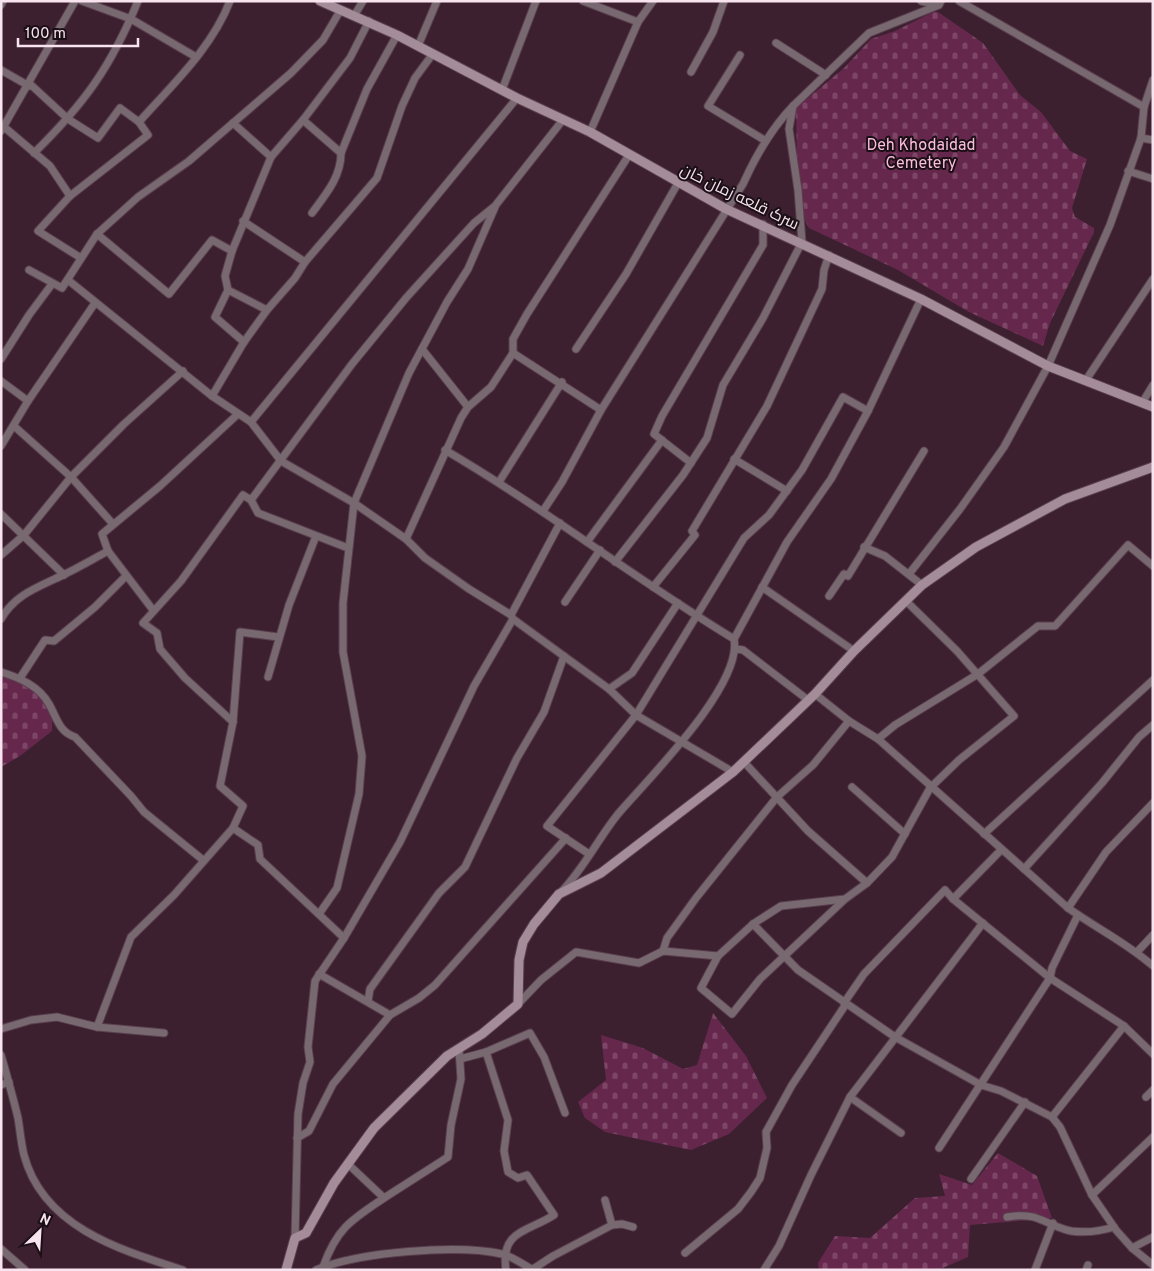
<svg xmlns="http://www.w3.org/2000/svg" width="1154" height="1271" font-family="Overpass,Cairo,sans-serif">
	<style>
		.cemetery { fill: url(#cemetery-stones) }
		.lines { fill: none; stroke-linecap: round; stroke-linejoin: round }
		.street-casing { stroke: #5a3f4e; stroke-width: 9 }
		.secondary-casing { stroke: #5a3f4e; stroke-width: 11 }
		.street { stroke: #786971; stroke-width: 7 }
		.secondary { stroke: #a48c98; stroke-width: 9 }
		.labels { text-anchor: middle; stroke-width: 4; stroke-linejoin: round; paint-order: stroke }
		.park-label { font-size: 16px; fill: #fbbdde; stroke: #1b0f16 }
		.street-label { font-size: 16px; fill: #f8e4ee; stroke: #1b0f16 }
	</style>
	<defs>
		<pattern id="cemetery-stones" width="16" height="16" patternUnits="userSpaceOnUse" patternTransform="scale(1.25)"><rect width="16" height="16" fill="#66274d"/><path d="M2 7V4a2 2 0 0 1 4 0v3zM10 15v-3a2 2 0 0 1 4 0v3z" fill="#7d4667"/></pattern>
	</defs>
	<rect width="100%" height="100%" fill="#3c2030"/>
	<g class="cemetery">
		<path d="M 933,12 L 938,12 L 983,43 L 1020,95 L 1041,112 L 1070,151 L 1087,159 L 1072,208 L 1075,217 L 1094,228 L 1094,232 L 1050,323 L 1043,346 L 969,312 L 898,270 L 809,228 L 805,221 L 797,161 L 796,108 L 844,68 L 871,39 L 895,31 Z"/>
		<path d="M 1,675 C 28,686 55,697 52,731 L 20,756 L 1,767 Z"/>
		<path d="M 713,1013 L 746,1056 L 767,1098 L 729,1134 L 691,1150 L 605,1132 L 585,1118 L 578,1102 L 606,1080 L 601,1035 L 643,1048 L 683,1069 L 697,1065 Z"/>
		<path d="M 998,1153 L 1037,1176 L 1052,1218 L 970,1225 L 968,1257 L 938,1270 L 819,1270 L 818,1263 L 835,1236 L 870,1238 L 915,1198 L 945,1196 L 939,1174 L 972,1185 Z"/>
	</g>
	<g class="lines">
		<g class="street-casing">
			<g id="street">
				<path d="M 82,1 L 131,19 L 196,57"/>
				<path d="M 583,1 L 638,22"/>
				<path d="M 921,1 L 938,5"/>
				<path d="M 959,1 L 1144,107"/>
				<path d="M 1,5 L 3,1"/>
				<path d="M 354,16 L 363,1"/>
				<path d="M 776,43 L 826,75"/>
				<path d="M 418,46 L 437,1"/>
				<path d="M 740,55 L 708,106 L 766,141"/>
				<path d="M 1,70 L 29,86"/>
				<path d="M 691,72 L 713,32 L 724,1"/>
				<path d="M 30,84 L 68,119 L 98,138 L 120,108 L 139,122 L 148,135 L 70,196 L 38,231 L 81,258"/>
				<path d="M 502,90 L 536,1"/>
				<path d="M 303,120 L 341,153"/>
				<path d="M 139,122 C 172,85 212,48 230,1"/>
				<path d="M 233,123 L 271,157"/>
				<path d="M 3,126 L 50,166 L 70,196"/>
				<path d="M 1,131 L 75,1"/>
				<path d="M 590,132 L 638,22 L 653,1"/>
				<path d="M 1141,138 L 1153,140"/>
				<path d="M 34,153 C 84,104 111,67 138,1"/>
				<path d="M 1128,171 L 1153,179"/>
				<path d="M 312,213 C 326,194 341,177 341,153 L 367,89 L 397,35"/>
				<path d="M 243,221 L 305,262"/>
				<path d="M 97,234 L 169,294 L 212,240 L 232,251"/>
				<path d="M 29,270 L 62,288 L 97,234 L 138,197 L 189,161 L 291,73 L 323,40 L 340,11"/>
				<path d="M 68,280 L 212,396 L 251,422 L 281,461 L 354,503 L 406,539 L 425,558 L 469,589 L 511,615 L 513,619 L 609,689 L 636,715 L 733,772"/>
				<path d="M 228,290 L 267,310"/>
				<path d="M 244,342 L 215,317 L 228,290 L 225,276 L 232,251 L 271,157 L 303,120 L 350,58 L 369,21"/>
				<path d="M 422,349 L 468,407"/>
				<path d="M 576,349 L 626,274 L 678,183"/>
				<path d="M 513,353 L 601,410"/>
				<path d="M 1,359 L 29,315 L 52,284"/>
				<path d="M 1086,380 L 1153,279"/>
				<path d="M 1,381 L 28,401"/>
				<path d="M 212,396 L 244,342 L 267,310 L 295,278 L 305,262 L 377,178 L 402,106 L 415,78 L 432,55"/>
				<path d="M 1142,403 L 1153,385"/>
				<path d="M 251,422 L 517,98"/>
				<path d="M 14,426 L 71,477 L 113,524"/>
				<path d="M 1,446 L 28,401 L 95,303"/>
				<path d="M 445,450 C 544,508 635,579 734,639"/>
				<path d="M 734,459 L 787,491"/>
				<path d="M 691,463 L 654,434 L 662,416 L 763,245 L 763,224"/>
				<path d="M 499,482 L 562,382"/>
				<path d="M 251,500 L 258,513 L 348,548"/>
				<path d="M 543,511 L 562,482 L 601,410 L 743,184 C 756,155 771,129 793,106"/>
				<path d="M 1,514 L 64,575"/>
				<path d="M 406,539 L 461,418 L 468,407 L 491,387 L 513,353 L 513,339 L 527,314 L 629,155"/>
				<path d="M 587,542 L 662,440"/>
				<path d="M 864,547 L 885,556 L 922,585"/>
				<path d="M 1,555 L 24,535 L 71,477 L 124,424 L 183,371"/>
				<path d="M 615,562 L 683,475 L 707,438 L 723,385 L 763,318 L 802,242 L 798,190 L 789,129 L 793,106 L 869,33 L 939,5 L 941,1"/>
				<path d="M 909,574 L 960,509 L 1004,447 L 1048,366 L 1110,225 L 1141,138 L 1144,107 L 1153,80"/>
				<path d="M 653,587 L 695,535 L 692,531 L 767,406 L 822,289 L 824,270 L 829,255"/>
				<path d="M 762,587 L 854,651"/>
				<path d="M 829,596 L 844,574 L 848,576 L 924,451"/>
				<path d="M 565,602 L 600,550"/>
				<path d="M 153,610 L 108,551 L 102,534 L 160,486 L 238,414"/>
				<path d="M 511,615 L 560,523"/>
				<path d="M 1,619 C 15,594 39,587 63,575 C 78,568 93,559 108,551"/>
				<path d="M 736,649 L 743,650 L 808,700"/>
				<path d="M 1,672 C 20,678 39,686 49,704 C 57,718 59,732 75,737 L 131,796 L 144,812 L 203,860"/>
				<path d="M 268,677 L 289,605 L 316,536"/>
				<path d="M 20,678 L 45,640 L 54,641 L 95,607 L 126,576"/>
				<path d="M 609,689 L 632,673 L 678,603"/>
				<path d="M 815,694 L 849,721 L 878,739 L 1068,908 C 1096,928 1127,943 1153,966"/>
				<path d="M 233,722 L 185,678 L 160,649 L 157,633 L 143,623 L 181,581 L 243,495 L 251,500 L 352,364 L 406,298 L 474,223 L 495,206 L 562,121"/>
				<path d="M 878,739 L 895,725 L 978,674 L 1038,626 L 1055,626 L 1128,545 L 1153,566"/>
				<path d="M 744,762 L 808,831 L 867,883"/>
				<path d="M 852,787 L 905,834"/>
				<path d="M 233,828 L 258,845 L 260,859 L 344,938"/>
				<path d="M 984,834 L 1153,680"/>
				<path d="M 1001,850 L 953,899 L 1050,978 L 1124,1026 L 1153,1054"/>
				<path d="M 589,854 L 547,826 L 636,715 L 744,538 L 769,515 L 802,470 L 843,397 L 868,411"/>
				<path d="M 1024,869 L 1102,783 L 1139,737 L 1153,725"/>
				<path d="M 562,891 C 584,868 598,839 618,814 C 648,779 743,685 734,639 L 787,542 L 831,479 L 868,411 L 921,299"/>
				<path d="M 1068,908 L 1106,852 L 1153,803"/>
				<path d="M 319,914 L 337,888 L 359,794 L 362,756 L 343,652 L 343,603 L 354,503 L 409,373 L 447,302 L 468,269 L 495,207"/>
				<path d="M 753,924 L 798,970 L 895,1037 L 981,1085 L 1001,1091 L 1052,1117 L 1060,1127 L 1092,1195 L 1116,1230 L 1132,1248 L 1153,1265"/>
				<path d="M 663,951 L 667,938 L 696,898 L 777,797 L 813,765 L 849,721"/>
				<path d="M 1137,952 L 1153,935"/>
				<path d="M 718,956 L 701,988 L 732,1014 L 760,979 L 844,900"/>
				<path d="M 319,974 L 390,1015"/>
				<path d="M 368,1001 L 370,989 L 439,893 L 465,867 L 517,758 L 544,712 L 564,656"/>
				<path d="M 844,1003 L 864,974 L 945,890 L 953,899"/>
				<path d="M 518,1004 L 541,980 L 576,952 L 639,963 L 663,951 L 718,956 L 753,924 L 781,906 L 845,899 L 867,883 L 892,857 L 930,788 L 959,760 L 1014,716 L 957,651 L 906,601"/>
				<path d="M 97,1027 L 131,937 L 174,895 L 233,828 L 243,806 L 220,786 L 233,722 L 240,632 L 278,637"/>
				<path d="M 1,1029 L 31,1020 L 57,1017 L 97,1027 L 164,1033"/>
				<path d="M 486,1052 L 508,1120 L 504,1151 L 508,1172 L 518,1178 L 527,1175 L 554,1215 C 528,1232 500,1230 506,1270"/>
				<path d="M 1,1055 C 7,1076 13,1097 18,1118 C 20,1130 21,1143 24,1155 C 43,1227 120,1250 183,1270"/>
				<path d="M 460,1059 L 486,1052 L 530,1033 L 544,1057 L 565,1113"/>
				<path d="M 1,1085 L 9,1082"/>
				<path d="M 850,1097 L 901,1133"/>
				<path d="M 1146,1097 L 1153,1090"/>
				<path d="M 1052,1117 L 1124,1026"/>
				<path d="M 297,1138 L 309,1131 L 333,1084 L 390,1015 L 419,998 L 435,985 L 566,838"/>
				<path d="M 939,1148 L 1050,978 L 1052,968 L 1078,915"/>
				<path d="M 348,1164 L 384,1198 L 448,1157 L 451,1125 L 461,1079 L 459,1048"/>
				<path d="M 971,1179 L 1025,1102"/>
				<path d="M 1092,1195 L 1153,1137"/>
				<path d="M 605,1200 L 612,1225"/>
				<path d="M 1007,1217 C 1039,1211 1046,1226 1071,1231 C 1085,1233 1101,1231 1114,1227"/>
				<path d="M 295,1238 L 298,1114 L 303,1083 L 310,1062 L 308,1047 L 315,981 L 344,938 L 400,842 L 474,686 L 513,619"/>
				<path d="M 1132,1248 L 1153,1237"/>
				<path d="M 1,1249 L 25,1270"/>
				<path d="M 685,1253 L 738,1209 L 751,1192 L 760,1178 L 767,1148 L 766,1132 L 792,1085 L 846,1004"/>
				<path d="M 323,1267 C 337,1228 351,1220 384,1198"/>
				<path d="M 533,1269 L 553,1256 L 612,1225 L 622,1224 L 633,1227"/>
				<path d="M 316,1270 C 358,1252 458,1244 502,1254 C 512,1256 524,1265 533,1270"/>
				<path d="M 764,1270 L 779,1246 L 811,1175 L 850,1097 L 983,923"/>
				<path d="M 1035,1270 L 1053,1223"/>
				<path d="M 1086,1270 L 1088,1265"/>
			</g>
		</g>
		<g class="secondary-casing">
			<g id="secondary">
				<path d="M 320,1 L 397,35 L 517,98 L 590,132 L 726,209 L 921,299 L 1048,366 L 1153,407"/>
				<path d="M 286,1270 L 295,1238 L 306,1233 L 334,1183 L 374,1128 L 447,1056 L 482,1034 L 518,1004 L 519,960 L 523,942 L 534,924 L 559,894 L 601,873 L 733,772 L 815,694 L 854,651 L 922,585 L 976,547 L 1065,499 L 1153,467"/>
			</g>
		</g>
		<use href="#street" class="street"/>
		<use href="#secondary" class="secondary"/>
	</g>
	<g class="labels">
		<g class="park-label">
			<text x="921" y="150">Deh Khodaidad<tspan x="921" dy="18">Cemetery</tspan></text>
		</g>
		<g class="street-label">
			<text transform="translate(740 196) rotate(26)" y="6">سرک قلعه زمان خان</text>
		</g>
	</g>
	<rect width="1154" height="1271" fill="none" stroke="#f8e4ee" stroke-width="5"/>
	<g transform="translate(40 1231) rotate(25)" stroke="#1b0f16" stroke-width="4" paint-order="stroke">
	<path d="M0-4L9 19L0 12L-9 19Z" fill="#f8e4ee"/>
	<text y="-8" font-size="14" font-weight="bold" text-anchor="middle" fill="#f8e4ee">N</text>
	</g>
	<path d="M18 38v8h120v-8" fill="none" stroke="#f8e4ee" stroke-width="2.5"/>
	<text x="25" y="38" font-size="15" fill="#f8e4ee" stroke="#1b0f16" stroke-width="4" paint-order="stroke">100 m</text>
</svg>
